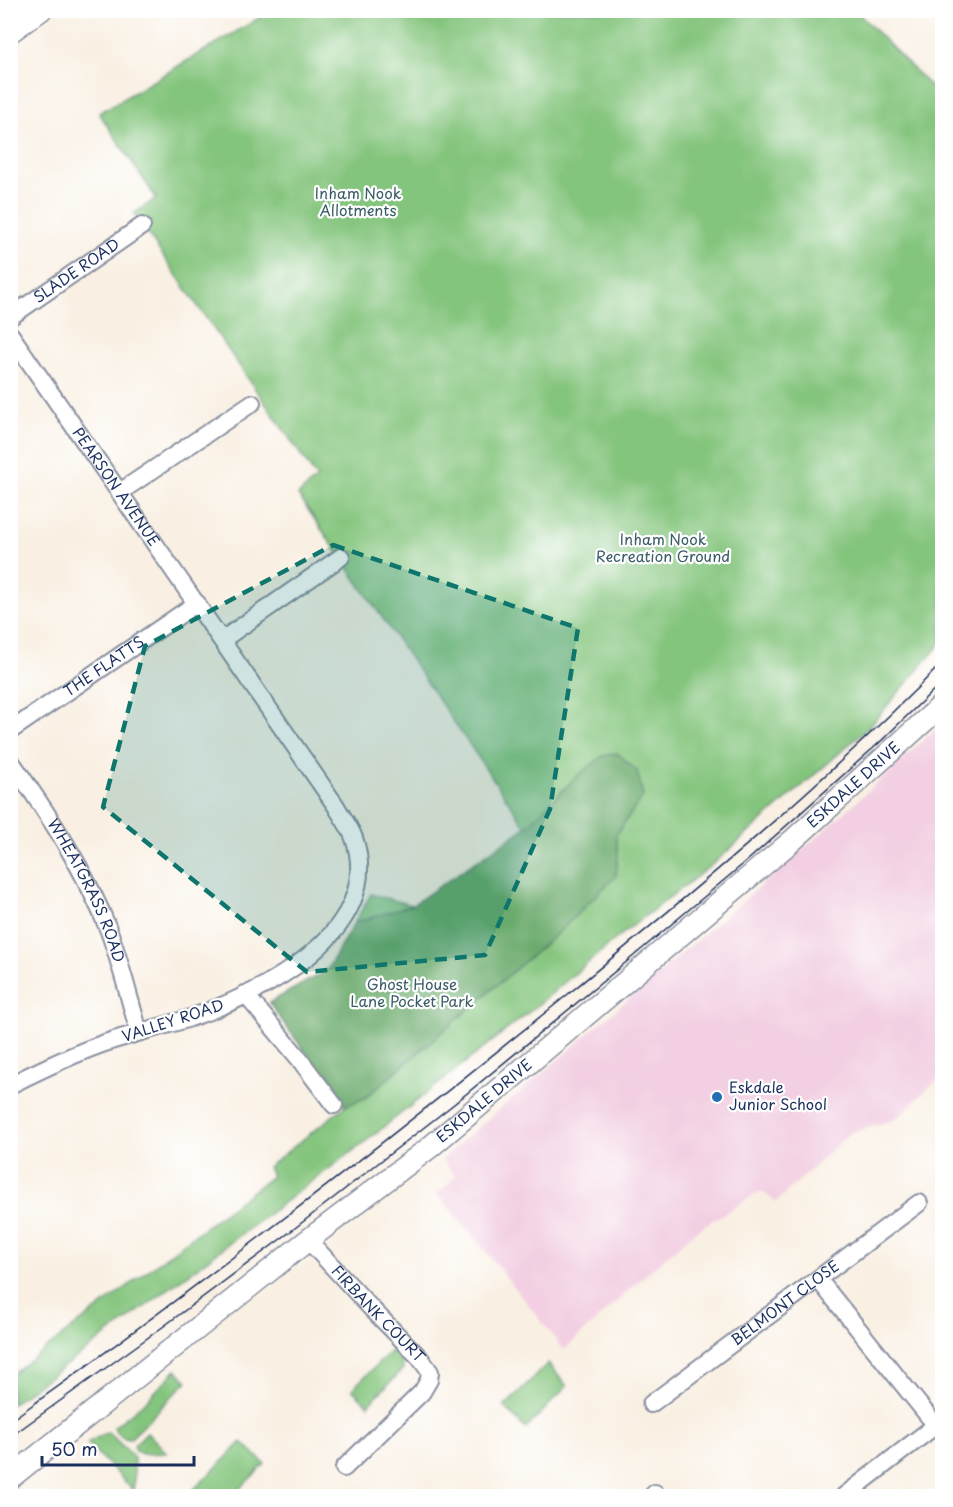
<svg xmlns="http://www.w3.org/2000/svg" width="953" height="1507" font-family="'Playpen Sans',sans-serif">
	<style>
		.built { fill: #f2cfe2 }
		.green { fill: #84c57d; stroke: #507a6e; stroke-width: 1.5 }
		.forest { fill: #6baa6c; stroke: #436c65; stroke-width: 1.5 }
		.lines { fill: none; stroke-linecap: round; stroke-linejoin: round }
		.minor-casing { stroke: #8a90a0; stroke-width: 20 }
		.tertiary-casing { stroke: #8a90a0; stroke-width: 24 }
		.minor { stroke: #fff; stroke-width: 16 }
		.tertiary { stroke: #fff; stroke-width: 21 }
		.tram { stroke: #1b2f5e; stroke-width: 1.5 }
		.marked { fill: #0f766e; fill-opacity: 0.2; stroke: #0f766e; stroke-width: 4.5; stroke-dasharray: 12 8; stroke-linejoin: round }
		.poi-dot { fill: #1f6fb2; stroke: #fff; stroke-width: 2 }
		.labels { text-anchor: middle; stroke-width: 4.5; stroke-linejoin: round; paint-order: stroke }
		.park-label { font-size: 15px; fill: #3a5c67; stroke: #fff }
		.street-label { font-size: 15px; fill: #1b2f5e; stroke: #fff }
		.poi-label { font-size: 15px; fill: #1b2f5e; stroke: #fff; text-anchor: start }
	</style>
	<rect width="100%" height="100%" fill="#fff"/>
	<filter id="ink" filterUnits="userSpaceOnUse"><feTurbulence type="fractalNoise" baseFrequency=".0167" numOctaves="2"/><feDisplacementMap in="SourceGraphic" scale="12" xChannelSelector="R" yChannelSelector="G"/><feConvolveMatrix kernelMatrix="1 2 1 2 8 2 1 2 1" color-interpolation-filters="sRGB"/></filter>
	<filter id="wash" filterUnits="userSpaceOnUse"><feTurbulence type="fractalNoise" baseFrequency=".008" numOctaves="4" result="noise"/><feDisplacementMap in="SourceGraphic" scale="24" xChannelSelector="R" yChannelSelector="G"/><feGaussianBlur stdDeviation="1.35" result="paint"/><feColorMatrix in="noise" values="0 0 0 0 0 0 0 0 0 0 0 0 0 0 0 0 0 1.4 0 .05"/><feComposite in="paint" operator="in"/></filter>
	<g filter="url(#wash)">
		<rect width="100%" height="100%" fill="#f9f0e3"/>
		<path class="built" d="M 942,723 L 942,1075 L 896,1119 L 850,1133 L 776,1202 L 761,1191 L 697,1230 L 654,1267 L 564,1350 L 487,1253 L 437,1194 L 456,1177 L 442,1159 L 822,833 Z"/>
		<g class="green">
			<path d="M 271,11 L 856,11 L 942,98 L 942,642 L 869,727 L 713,864 L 617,938 L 538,1005 L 370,1138 L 87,1350 L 11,1404 L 11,1375 L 272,1176 L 268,1167 L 345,1106 L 269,1003 L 327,970 L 371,894 L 419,907 L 526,827 L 298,495 L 317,478 L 134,214 L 156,198 L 99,113 Z"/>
			<path d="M 392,1350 L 402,1360 L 403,1369 L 368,1405 L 352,1389 Z"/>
			<path d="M 548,1363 L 567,1386 L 526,1429 L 504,1407 Z"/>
			<path d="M 176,1370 L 187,1381 L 130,1439 C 123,1439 116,1433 114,1427 L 145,1402 Z"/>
			<path d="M 108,1432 L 134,1457 L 134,1491 L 87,1443 Z"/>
			<path d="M 147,1432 L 167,1453 L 142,1454 L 135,1450 L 134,1445 Z"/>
			<path d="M 242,1442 L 265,1464 L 232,1496 L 197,1496 L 192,1491 Z"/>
		</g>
		<path class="forest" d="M 617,753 L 637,771 L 643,796 L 616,835 L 618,854 L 616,876 L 558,933 L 365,1098 L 345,1106 L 269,1003 L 327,970 L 354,923 L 412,905 L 526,827 L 575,778 L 603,756 Z"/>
	</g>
	<g filter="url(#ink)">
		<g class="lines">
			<g class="minor-casing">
				<g id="minor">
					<path id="s1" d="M 10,317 L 142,226"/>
					<path id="s2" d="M 10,334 L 336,806 C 342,817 350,827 354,838 C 386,932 261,994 190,1018 C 161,1027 131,1034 102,1044 C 71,1055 40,1070 10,1085"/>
					<path d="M 120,492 L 252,403"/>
					<path d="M 222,640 L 341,557"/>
					<path id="s3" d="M 10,731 L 197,603"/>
					<path id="s4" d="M 10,760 C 48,814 85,869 109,931 C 121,964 129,998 139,1032"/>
					<path d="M 245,994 L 297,1056 L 334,1105"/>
					<path id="s5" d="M 308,1240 L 370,1307 L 420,1358 L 430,1372 L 429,1380 L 422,1392 L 344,1468"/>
					<path d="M 818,1279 L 942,1433"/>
					<path id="s6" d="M 651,1404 L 919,1203"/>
					<path d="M 652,1496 L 655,1493"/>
					<path d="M 844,1496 L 936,1425"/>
				</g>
			</g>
			<g class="tertiary-casing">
				<g id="tertiary">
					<path d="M 10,32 L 41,10"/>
					<path id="s7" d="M 10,1478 L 308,1240 L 429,1148 L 793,840 L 942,705"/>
				</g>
			</g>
			<use href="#minor" class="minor"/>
			<use href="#tertiary" class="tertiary"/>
			<g class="tram">
				<path d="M 10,1421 C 201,1285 386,1142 567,995 C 696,889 826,782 942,663"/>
				<path d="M 10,1437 L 164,1326 L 286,1235 L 454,1104 L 630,959 L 748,860 L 879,743 L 942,682"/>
			</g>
		</g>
	</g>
	<path class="marked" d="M 333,545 L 578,628 L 550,809 L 485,955 L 307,972 L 103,807 L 145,646 Z"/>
	<circle class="poi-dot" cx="717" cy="1097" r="6"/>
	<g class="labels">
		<g class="park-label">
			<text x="358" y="199">Inham Nook<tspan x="358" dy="17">Allotments</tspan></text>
			<text x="663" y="545">Inham Nook<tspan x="663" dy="17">Recreation Ground</tspan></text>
			<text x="412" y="990">Ghost House<tspan x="412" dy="17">Lane Pocket Park</tspan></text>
		</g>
		<g class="street-label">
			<text dy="5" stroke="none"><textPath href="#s1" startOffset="81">SLADE ROAD</textPath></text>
			<text dy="5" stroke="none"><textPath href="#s2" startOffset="186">PEARSON AVENUE</textPath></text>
			<text dy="5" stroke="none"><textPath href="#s3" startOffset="114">THE FLATTS</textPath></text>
			<text dy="5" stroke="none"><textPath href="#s7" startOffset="1092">ESKDALE DRIVE</textPath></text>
			<text dy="5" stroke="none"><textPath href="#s4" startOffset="152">WHEATGRASS ROAD</textPath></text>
			<text transform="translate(173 1021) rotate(-18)" y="5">VALLEY ROAD</text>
			<text dy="5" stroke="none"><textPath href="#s7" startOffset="606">ESKDALE DRIVE</textPath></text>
			<text dy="5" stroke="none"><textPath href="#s6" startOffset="168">BELMONT CLOSE</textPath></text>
			<text dy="5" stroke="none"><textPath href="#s5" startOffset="102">FIRBANK COURT</textPath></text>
		</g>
		<g class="poi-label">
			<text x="729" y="1093">Eskdale<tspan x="729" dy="17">Junior School</tspan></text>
		</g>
	</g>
	<rect width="953" height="1507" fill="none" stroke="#fff" stroke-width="36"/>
	<path d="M42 1456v9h152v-9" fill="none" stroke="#1b2f5e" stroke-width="3"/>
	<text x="51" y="1456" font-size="18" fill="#1b2f5e" stroke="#ffffff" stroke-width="4.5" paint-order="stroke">50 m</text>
</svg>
